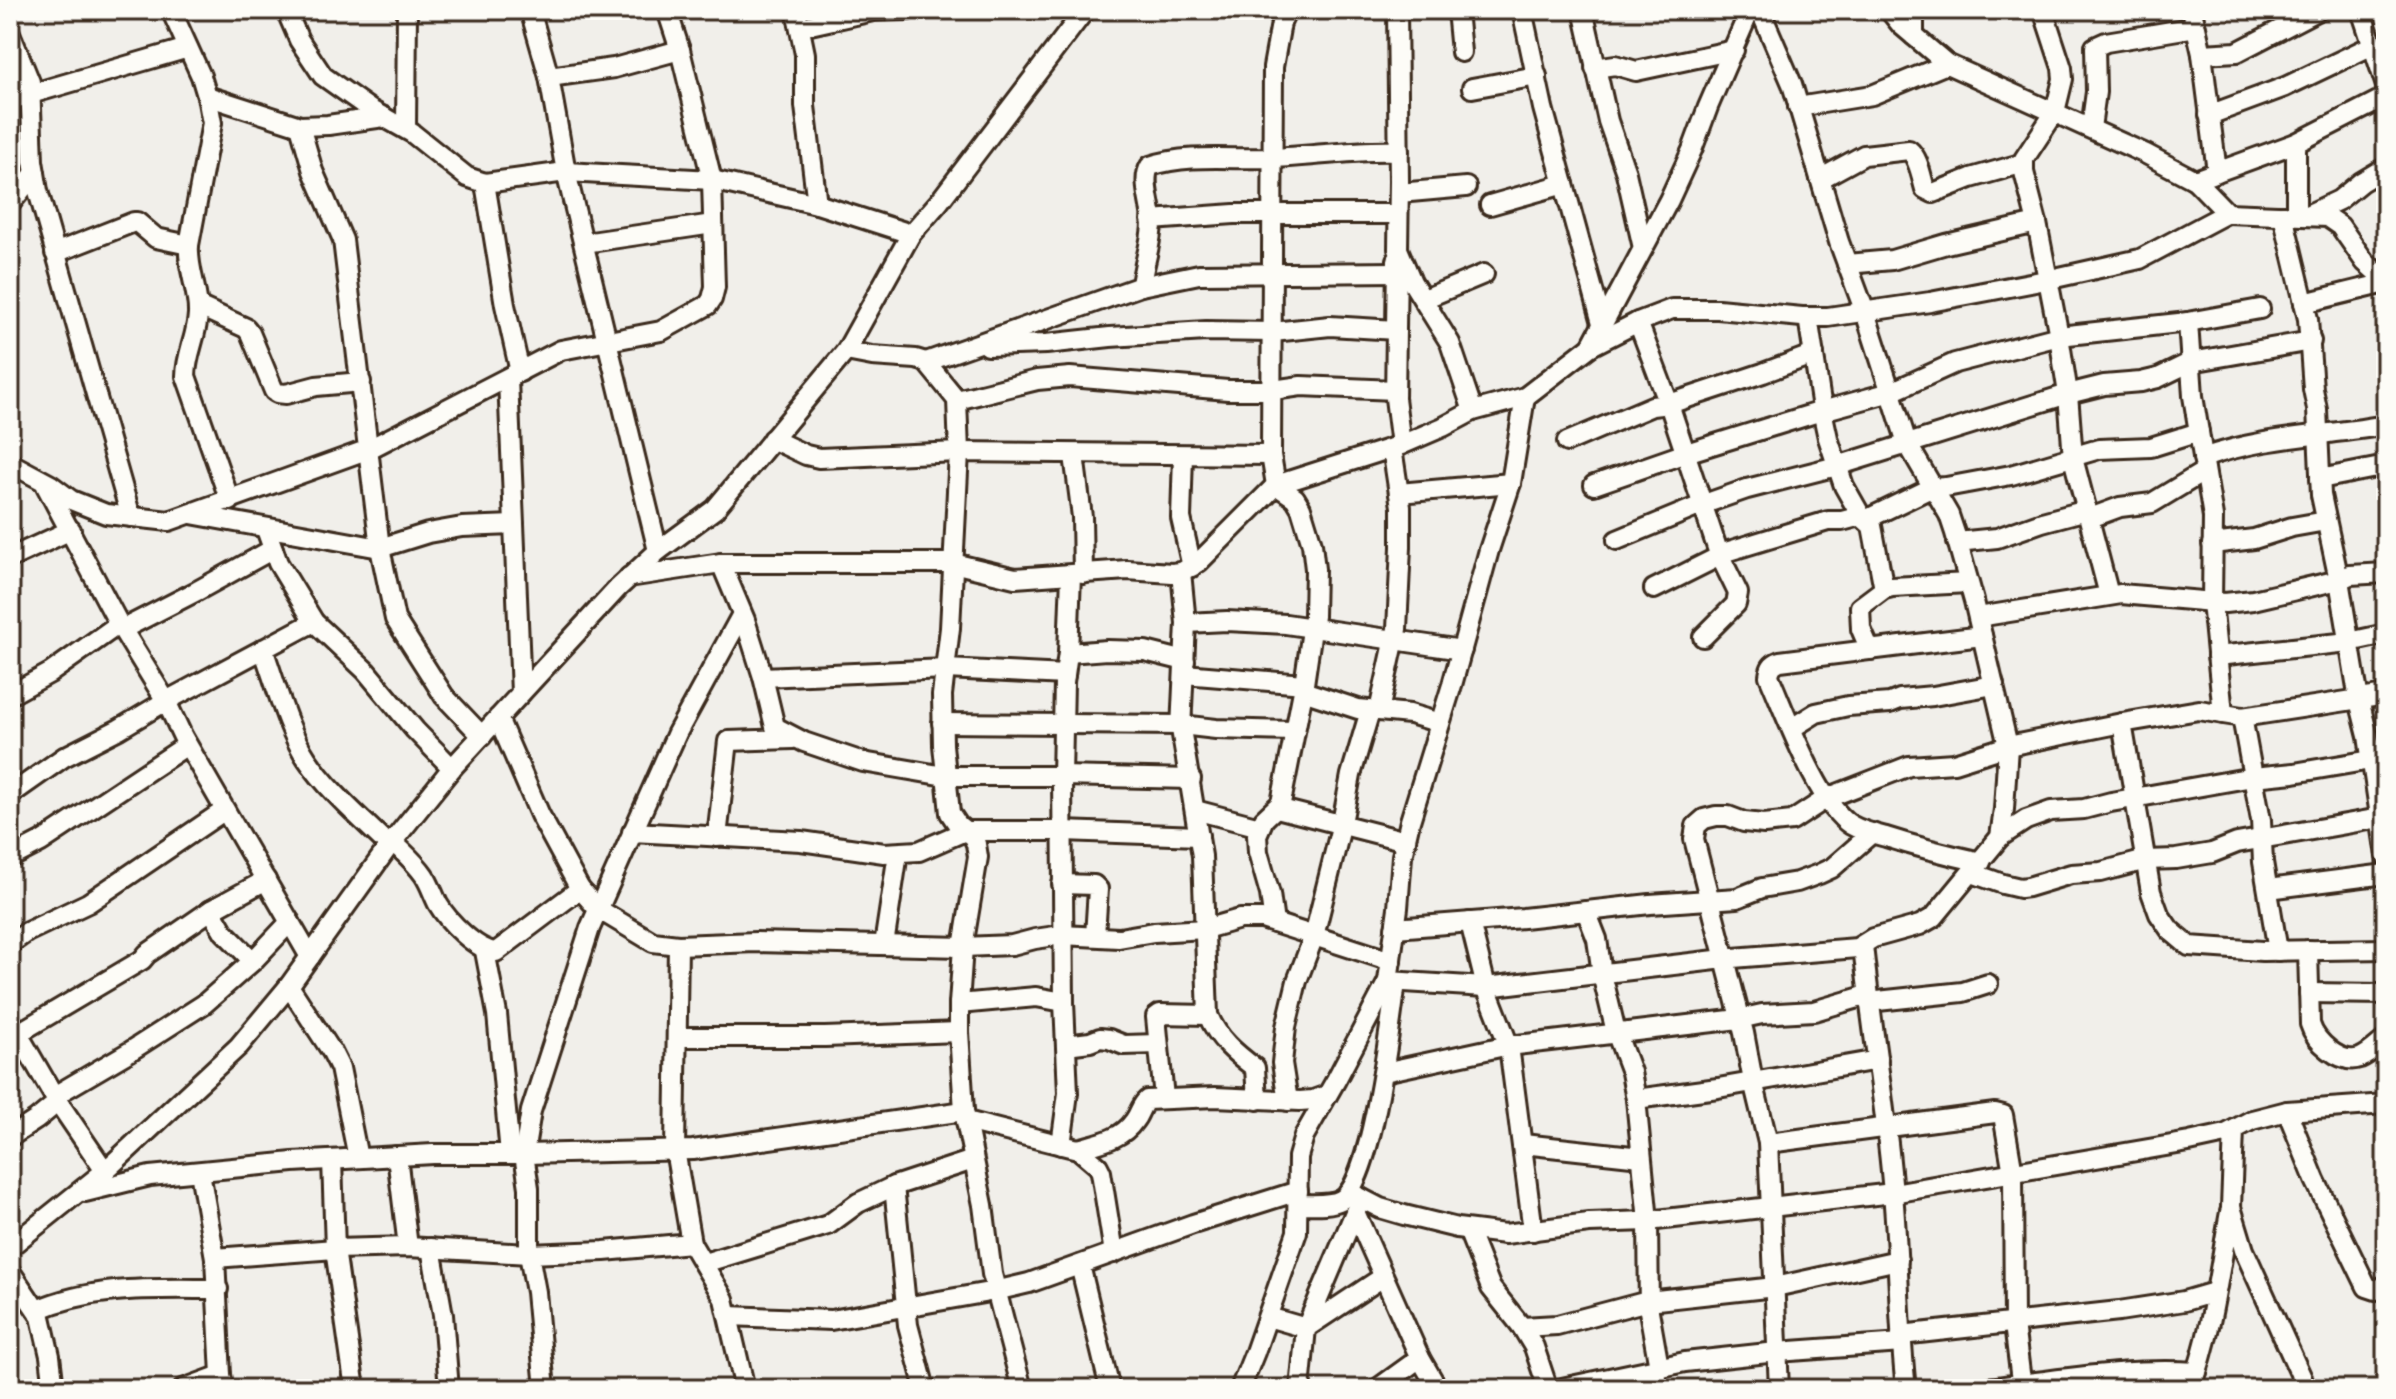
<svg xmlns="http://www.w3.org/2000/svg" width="2396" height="1399" font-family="Delius,sans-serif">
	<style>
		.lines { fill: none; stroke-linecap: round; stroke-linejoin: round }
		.minor-casing { stroke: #3b2a1e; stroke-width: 24 }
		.minor { stroke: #fdfcf7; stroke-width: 18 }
	</style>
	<rect width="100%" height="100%" fill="#f1efea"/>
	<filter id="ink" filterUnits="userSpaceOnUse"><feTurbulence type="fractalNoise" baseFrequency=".0125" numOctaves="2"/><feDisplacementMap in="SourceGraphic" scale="16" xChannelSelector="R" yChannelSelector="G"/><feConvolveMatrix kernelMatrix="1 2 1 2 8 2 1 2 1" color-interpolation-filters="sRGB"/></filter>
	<g filter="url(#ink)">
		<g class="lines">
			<g class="minor-casing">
				<g id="minor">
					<path d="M 171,10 L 201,76 L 207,96 L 212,123 L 189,245 C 187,269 199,291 198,314 C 197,336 186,355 186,376 L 230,501"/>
					<path d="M 286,10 L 299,40 L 323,76 L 371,110 L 412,133 L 467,177 L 485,183 L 566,172 L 712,180 L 817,204 L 911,234"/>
					<path d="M 530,10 L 549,77 L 566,172 L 658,551"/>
					<path d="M 796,10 L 805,54 L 805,106 L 817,204"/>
					<path d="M 1397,10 L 1399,181 L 1398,249 L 1412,282 L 1450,343 L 1473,411"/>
					<path d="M 1457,10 L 1461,52"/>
					<path d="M 1522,10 L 1543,108 L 1602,323"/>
					<path d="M 1583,10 L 1608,121 L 1626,173 L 1643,248"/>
					<path d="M 1889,10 L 1901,25 L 1947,64 L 2146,154 L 2195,180 L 2227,213 L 2327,217 L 2340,226 L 2365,262 L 2386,281"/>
					<path d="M 1914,10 L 1914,36"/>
					<path d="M 2043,10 L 2062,68 L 2063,79 L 2055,112 L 2024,159 L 2024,172 L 2037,223 L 2059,336 L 2068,394 L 2073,458 L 2109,595"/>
					<path d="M 2192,10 L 2202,54 L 2217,172"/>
					<path d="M 2361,10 L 2386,86"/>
					<path d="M 801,27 L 873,11 L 908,10"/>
					<path d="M 10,33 L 30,82 L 33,161 L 38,191 L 131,517"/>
					<path d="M 2202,54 L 2237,52 L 2318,10"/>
					<path d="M 1595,68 L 1615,65 L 1636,71 L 1734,50"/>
					<path d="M 549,77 L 614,68 L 680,50"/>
					<path d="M 1472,88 L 1537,76"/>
					<path d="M 207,96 L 300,126 L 328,125 L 384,117"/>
					<path d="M 10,100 L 188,48"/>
					<path d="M 1798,107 L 1872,95 L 1947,64"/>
					<path d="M 2209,115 L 2285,87 L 2373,45"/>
					<path d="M 300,126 L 313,171 L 343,240 L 380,548 L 395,619 L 444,696 L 482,736"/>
					<path d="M 2091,128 L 2096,92 L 2095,47 L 2106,42 L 2196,27"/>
					<path d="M 406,129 L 407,10"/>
					<path d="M 2296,143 L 2296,215"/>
					<path d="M 1820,179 L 1864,155 L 1909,150 C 1919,158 1921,176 1925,189 L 1933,193 L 1971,178 L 2024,163"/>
					<path d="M 2195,180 L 2296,143 L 2386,97"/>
					<path d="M 485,183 L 505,305 L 520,372"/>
					<path d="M 1399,193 L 1466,187"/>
					<path d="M 10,204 L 35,173"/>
					<path d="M 1490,205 L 1564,184"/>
					<path d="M 2309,214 L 2339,200 L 2361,182 L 2386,167"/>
					<path d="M 2283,215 L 2308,319 L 2313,389 L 2317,409 L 2321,495 L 2339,580 L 2359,700 L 2368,736 L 2386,856"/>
					<path d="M 1151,220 L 1234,214 L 1397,214"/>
					<path d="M 584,243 L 713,224"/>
					<path d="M 55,253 L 134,222 L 137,222 L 156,238 L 189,245"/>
					<path d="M 1397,260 L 1395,398 L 1401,445"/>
					<path d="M 1847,264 L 1892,260 L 1946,244 L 2037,223"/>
					<path d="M 1141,286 C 1143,265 1152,243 1152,222 C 1152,206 1141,180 1150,166 C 1190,153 1233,160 1274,158 C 1316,156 1357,149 1399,151"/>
					<path d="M 1424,299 L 1484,274"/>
					<path d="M 2304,303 L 2386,283"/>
					<path d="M 198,306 L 246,328 L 250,333 L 274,391 L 277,393 L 286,394 L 316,386 L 361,382"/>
					<path d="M 1808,317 L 1823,415 L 1828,438 L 1844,486 L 1861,516 L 1872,526 L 1884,589"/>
					<path d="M 1638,322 L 1669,404 L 1719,554 L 1738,593 L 1736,604 L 1703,637"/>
					<path d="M 2188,322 L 2193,396 L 2213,517 L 2212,602 L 2223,714"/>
					<path d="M 988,346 L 1046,344 L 1110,337 L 1206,331 L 1273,332 L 1330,326 L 1396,330"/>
					<path d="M 1591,346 L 1638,322 L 1672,309 L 1718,309 L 1802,317 L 1828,317 L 1930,302 L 2046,280 L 2140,259 L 2227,213"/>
					<path d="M 846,351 L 872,356 L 916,359 L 926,362 L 957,400 L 959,452 L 950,628 L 942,695 L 943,745 L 950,813 L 958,825 L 973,837 L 976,844 L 978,857 L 963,947 L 959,1004 L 959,1032 L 964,1111 L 983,1205 L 992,1274 L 1022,1389"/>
					<path d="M 926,362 L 1141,286 L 1199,274 L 1397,272"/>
					<path d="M 508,379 L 521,693"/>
					<path d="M 957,400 L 1037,380 L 1070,377 L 1228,390 L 1273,390 L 1301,386 L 1395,390"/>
					<path d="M 772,439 L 806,455 L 819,458 L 959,452 L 1271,455"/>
					<path d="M 1567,442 L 1652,406 L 1669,404 L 1763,373 L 1814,354"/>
					<path d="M 1074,455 L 1082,517 L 1083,574"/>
					<path d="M 1183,455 L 1181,518 L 1192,567"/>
					<path d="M 2203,458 C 2264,436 2324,436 2386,425"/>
					<path d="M 10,463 L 51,485 L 71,500 L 106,514 L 169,521 L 369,449 L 561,350 L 661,331 L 708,305 L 712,299 L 715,287 L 712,180 L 680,50 L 667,10"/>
					<path d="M 2320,479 L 2386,466"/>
					<path d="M 1594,485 L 1686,453 L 1822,411 L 1891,392 L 1955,363 L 2059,336 L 2188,322 L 2260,309"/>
					<path d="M 46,486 L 119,624 L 166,701 L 183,737 L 310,957"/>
					<path d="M 1399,493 L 1511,483"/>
					<path d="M 191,514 L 380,548 L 428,533 L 462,527 L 514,525"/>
					<path d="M 2090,518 L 2120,507 L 2152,503 L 2205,471"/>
					<path d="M 1867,519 L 1931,488 L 1946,487 L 2011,475 L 2099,449 L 2151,447 L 2199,432"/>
					<path d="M 266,529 L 278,563 L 314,622 L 366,671 L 415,730 L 452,768"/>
					<path d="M 1617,540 L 1704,504 L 1747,489 L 1837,466 L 2068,394 L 2104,385 L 2141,382 L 2158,378 L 2191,362 L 2311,341"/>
					<path d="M 1957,542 L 1997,538 L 2042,522 L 2087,510"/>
					<path d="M 2212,544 L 2254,539 L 2292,527 L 2326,521"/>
					<path d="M 1719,554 L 1828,521 L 1842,521 L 1861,516"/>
					<path d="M 10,558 L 71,530"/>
					<path d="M 721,563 L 745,620 L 763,677 L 775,727 L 804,742 L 863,762 L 945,776 L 1062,776 L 1191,779"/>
					<path d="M 1181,572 L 1186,623 L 1181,729 L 1202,856 L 1208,1015 C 1218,1039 1235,1053 1255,1068 L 1257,1100"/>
					<path d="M 629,577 L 721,563 L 953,563 L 1015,578 L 1127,570 L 1172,573 L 1181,572 L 1199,562 L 1276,485 L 1401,445 L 1443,427 L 1473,411 L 1525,397 L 1591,346 L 1669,200 L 1692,150 L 1708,107 L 1750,10"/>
					<path d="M 1654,589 L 1720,556"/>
					<path d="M 1978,617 L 2121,594 L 2225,603 L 2253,600 L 2339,580 L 2350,575 L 2386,573"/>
					<path d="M 1186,623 L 1227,621 L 1286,624 L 1462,650"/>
					<path d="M 123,629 L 197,591 L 273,549"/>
					<path d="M 263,649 C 276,684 287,729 307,759 C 329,792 362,819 389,846"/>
					<path d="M 1870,650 L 1861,629 L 1860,607 L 1884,589 L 1892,587 L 1968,583"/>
					<path d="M 1068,653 L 1107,650 L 1145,651 L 1185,661"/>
					<path d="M 2217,656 L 2349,642 L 2386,634"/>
					<path d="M 1184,674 L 1304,684"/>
					<path d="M 763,677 L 946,669 L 1065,675"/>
					<path d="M 1303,691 L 1358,709 L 1410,714 L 1440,723"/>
					<path d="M 10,695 L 50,673 L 119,624"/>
					<path d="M 1379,711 L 1397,629 L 1401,547 L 1401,507 L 1392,448"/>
					<path d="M 2242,717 L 2261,820 L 2263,862 L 2278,951"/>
					<path d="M 498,718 L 540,815 L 580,889 L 598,909 L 653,942 L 678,945 L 756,942 L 963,947 L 1012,945 L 1035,939 L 1062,935 L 1119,938 L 1154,932 L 1205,929 L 1240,919 L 1262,919 L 1391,961"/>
					<path d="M 942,723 L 1181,725 L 1216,729 L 1294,731"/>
					<path d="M 2122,723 L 2151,892 L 2159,914 L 2170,930 L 2189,946 L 2262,951 L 2386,949"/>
					<path d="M 1792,728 L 1816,713 L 1848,706 L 1890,703 L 1900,699 L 1933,696 L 1994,685"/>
					<path d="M 10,795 L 64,757 L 119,729 L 166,701 L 314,622"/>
					<path d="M 1277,808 L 1406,841"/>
					<path d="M 1195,810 L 1260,827"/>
					<path d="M 632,832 L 801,841 L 884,853 L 919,851 L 965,831 L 1063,831 L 1199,836"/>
					<path d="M 717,837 L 728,741 L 793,739"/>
					<path d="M 2000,837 L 2026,820 L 2051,811 L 2084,809 L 2111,802 L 2253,777 L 2294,773 L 2371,760"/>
					<path d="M 393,842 C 404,853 415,862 424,875 C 430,884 433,894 438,904 C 448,921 476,950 496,952 L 580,889"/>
					<path d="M 10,858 L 41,842 L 187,745"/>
					<path d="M 1981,862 C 1949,855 1917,847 1886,837 C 1874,834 1861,831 1851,825 C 1818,805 1785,712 1769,676 C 1770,668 1772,664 1780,661 L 1982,636"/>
					<path d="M 1972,873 L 2003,884 L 2020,888 L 2028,887 L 2071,874 L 2101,872 L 2146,860 L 2176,859 L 2212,853 L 2237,843 L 2386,817"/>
					<path d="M 1062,884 L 1094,885 L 1098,889 L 1095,936"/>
					<path d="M 2268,889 L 2386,874"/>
					<path d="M 211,910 L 224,932 L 253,961"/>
					<path d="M 1586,911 L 1597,939 L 1602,974 L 1616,1032 L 1631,1072 L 1636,1099 L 1648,1221 L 1649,1311 L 1659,1367"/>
					<path d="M 1470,922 L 1486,987 L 1509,1046 L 1533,1231"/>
					<path d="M 1274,923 L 1270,894 L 1258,852 L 1257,835 L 1264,819 L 1281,803 L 1303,691 L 1314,616 L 1315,569 L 1312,544 L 1301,508 L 1295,498 L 1276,485 L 1271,455 L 1273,67 L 1281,23 L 1287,10"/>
					<path d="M 1395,928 L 1523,918 L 1650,904 L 1737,898 L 1762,888 L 1797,882 L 1819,874 L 1832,868 L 1872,833"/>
					<path d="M 10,944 L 27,932 L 88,903 L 225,810"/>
					<path d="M 678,945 L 675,1150 L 691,1243 L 724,1299 L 745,1389"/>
					<path d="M 884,945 L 898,853"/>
					<path d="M 1863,945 C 1871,1025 1885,1102 1892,1182 C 1899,1251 1898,1320 1906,1389"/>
					<path d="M 2308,950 L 2310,1024 C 2315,1041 2340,1065 2360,1058 C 2370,1054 2378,1045 2386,1039"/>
					<path d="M 485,951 L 497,1014 L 510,1154"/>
					<path d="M 1388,981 L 1486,987 L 1733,958 L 1857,948 L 1873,938 L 1920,925 L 1934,917 L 2000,837 L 2004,809 L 2008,746 L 1974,601 L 1955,533 L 1949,515 L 1907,443 L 1865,312 L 1839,242 L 1792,84 L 1760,10"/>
					<path d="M 289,986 L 332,1052 L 340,1068 L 358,1158"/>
					<path d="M 2309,993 L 2386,994"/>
					<path d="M 1868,1002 L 1963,992 L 1988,984"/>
					<path d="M 959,1004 L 1036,997 L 1064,1002"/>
					<path d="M 10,1020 L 54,1096 L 105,1171"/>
					<path d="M 678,1037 L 825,1037 L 959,1032"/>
					<path d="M 10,1038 L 142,960 L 147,954 L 211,910 L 266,880"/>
					<path d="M 1066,1045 L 1090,1042 L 1100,1038 L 1109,1039 L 1124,1045 L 1158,1044"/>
					<path d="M 1384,1072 L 1500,1047 L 1739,1019 L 1762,1014 L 1814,1011 L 1868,995"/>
					<path d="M 54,1096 L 129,1052 L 204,1004 L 253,961 L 290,922"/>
					<path d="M 1164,1098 L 1156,1017 L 1160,1014 L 1208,1015"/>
					<path d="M 1636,1099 L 1718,1088 L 1878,1060"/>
					<path d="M 1288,1101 L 1282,1063 L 1286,1027 L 1297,981 L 1314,936 L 1342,823 L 1351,775 L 1370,711"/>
					<path d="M 2287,1111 L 2315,1180 L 2367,1287 L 2376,1290 L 2386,1285"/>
					<path d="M 966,1121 L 1078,1149 L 1098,1166 L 1101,1172 L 1114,1253"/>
					<path d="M 2234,1130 L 2231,1207 L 2244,1250 L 2307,1389"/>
					<path d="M 10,1137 L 36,1120 L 58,1102"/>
					<path d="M 1768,1143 L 1995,1113 L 2003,1115 L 2013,1173 L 2014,1324 L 2022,1389"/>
					<path d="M 1523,1144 L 1641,1157"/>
					<path d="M 1061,1145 L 1068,1093 L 1064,1002 L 1062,776 L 1064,682 L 1068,653 L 1071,575"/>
					<path d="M 1078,1149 C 1098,1143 1121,1140 1134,1121 C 1140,1114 1140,1106 1147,1100 L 1215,1097 L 1300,1101 L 1313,1100 L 1327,1095"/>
					<path d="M 397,1156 L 408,1247"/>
					<path d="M 332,1160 L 335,1249 L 355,1389"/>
					<path d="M 200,1172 L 215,1258 L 221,1375 L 224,1389"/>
					<path d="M 894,1186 L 908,1325 L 925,1389"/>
					<path d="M 85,1192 L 150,1176 L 293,1162 L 433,1154 L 524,1154 L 693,1150 L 964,1111"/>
					<path d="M 1349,1192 L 1380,1208 L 1404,1215 L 1457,1228 L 1505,1234 L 1589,1223 L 1648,1221 L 1893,1193 L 2189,1142 L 2226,1134 L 2252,1120 L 2287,1111 L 2386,1104"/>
					<path d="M 1298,1204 C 1311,1204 1330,1206 1341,1200 C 1372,1182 1391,1020 1396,982"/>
					<path d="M 1355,1212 L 1420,1358 L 1438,1389"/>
					<path d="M 1468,1230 L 1491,1288 L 1522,1327 L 1534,1347 L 1548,1389"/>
					<path d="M 10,1247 L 105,1171 L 239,1046 L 289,986 L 389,846 L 452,768 L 618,588 L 658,551 L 715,509 L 846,351 L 911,234 L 939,202 L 1085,10"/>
					<path d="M 431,1248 L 443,1315 L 449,1389"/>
					<path d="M 215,1258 L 335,1249 L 408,1247 L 529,1254 L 604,1251 L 691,1243"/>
					<path d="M 704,1263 L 828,1225 L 858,1203 L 894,1186 L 973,1160"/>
					<path d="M 1080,1265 L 1110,1389"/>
					<path d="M 10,1271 L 41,1317 L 50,1356 L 54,1389"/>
					<path d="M 37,1310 C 95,1285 156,1289 218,1289"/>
					<path d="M 729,1316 L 831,1320 L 995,1291 L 1029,1283 L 1193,1224 L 1298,1191"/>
					<path d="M 1268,1317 L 1306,1328 L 1383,1277"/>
					<path d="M 1522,1327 L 1557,1325 L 1648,1301 L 1775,1287 L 1898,1260"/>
					<path d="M 1901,1335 L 2119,1311 L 2184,1301 L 2215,1292"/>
					<path d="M 1655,1368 L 1657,1389"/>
					<path d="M 183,1389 L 221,1375"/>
					<path d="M 545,1389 L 536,1292 L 529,1254 L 529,1188 L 524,1154 L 531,1111 L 590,928 L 677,733 L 742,614"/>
					<path d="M 1240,1389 L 1255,1352 L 1297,1232 L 1298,1157 L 1304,1136 L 1336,1080 L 1388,981 L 1398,908 L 1402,856 L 1410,821 L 1452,685 L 1489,550 L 1511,483 L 1525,397"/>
					<path d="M 1300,1389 L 1306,1328 L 1361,1198"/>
					<path d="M 1377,1389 L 1420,1358"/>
					<path d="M 1557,1389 L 1685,1362 L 1777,1352 L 1902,1343"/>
					<path d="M 1779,1389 L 1768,1143 L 1753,1081 L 1744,1033 L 1694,839 L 1696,826 L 1704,819 L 1716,816 L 1728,816 L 1744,822 L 1764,824 L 1792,821 L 1827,798 L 1909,766 L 1954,763 L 2008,746 L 2122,723 L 2199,710 L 2242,717 L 2386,695"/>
					<path d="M 1979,1389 C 2052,1381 2124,1367 2197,1372"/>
					<path d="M 2191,1389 C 2212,1333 2219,1271 2230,1212"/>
				</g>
			</g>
			<use href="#minor" class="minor"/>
		</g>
	</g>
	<rect width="2396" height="1399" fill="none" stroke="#fdfcf7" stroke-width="40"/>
	<rect x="20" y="20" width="2356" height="1359" fill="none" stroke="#3b2a1e" stroke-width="3" filter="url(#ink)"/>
</svg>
